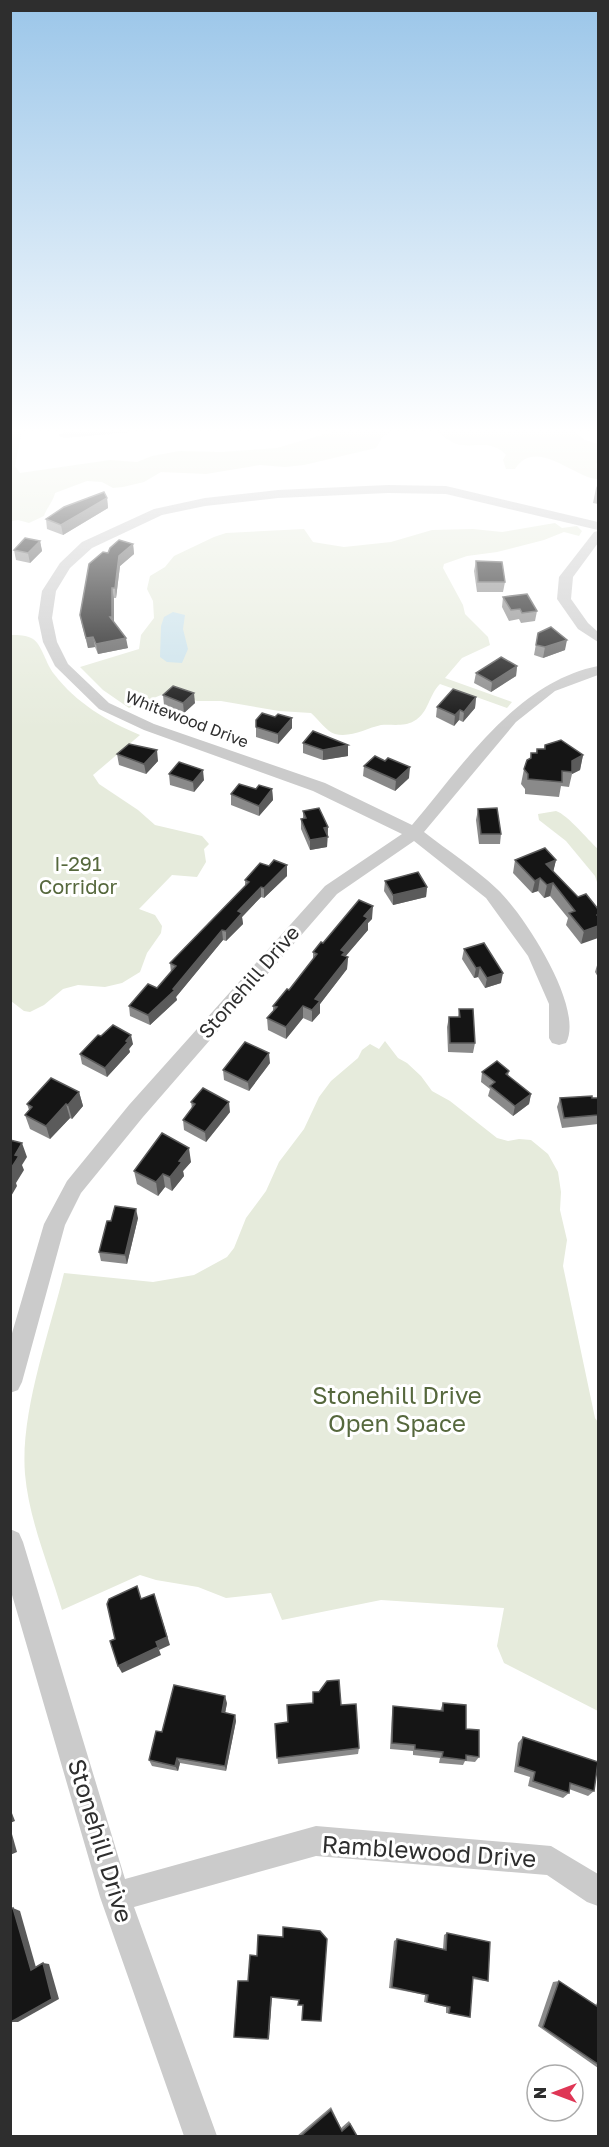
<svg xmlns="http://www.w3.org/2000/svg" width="609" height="2147" font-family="'Golos Text',sans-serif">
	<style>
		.green { fill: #e6ebdc }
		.water { fill: #c9e1ea }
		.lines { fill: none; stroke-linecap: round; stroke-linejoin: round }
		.minor { fill: #cbcbcb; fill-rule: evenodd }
		.wall { fill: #8a8a8a }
		.shaded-wall { fill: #5b5b5b }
		.building { fill: #151515; stroke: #5b5b5b; stroke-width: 1.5 }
		.labels { text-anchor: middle; stroke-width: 6; stroke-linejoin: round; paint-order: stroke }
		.far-street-label { font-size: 16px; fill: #2e2e2e; stroke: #fff }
		.park-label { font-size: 20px; fill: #56683d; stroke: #fff }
		.street-label { font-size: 20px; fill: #2e2e2e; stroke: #fff }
		.near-park-label { font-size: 24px; fill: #56683d; stroke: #fff }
		.near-street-label { font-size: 24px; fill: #2e2e2e; stroke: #fff }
	</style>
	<rect width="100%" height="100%" fill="#fff"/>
	<g class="green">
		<path d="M 11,429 L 22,429 L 15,466 L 20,473 L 110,460 L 137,462 L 152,456 L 179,451 L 222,452 L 277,448 L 342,429 L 398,429 L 383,436 L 376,448 L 304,465 L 285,467 L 260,465 L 206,474 L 161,472 L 144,482 L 123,487 L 113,488 L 102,482 L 87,481 L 55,493 C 53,502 47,507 44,516 L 29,523 L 18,520 L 11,521 Z"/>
		<path d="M 427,429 L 572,429 L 585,440 L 598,444 L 598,462 L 596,464 L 598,479 C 575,479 536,436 515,469 L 506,469 L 503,460 L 506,455 C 490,437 469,451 452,442 C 443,437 438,431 427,429 Z"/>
		<path d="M 555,523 L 562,528 L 577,526 L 582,531 L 579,536 L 564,532 L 544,540 L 497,552 L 467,556 L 444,564 L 443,568 L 463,605 L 465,614 L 488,637 L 490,645 L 462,658 L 445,678 L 512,702 L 507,708 L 440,684 C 429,694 429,713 414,721 C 404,727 392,724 381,725 C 367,728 351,738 335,734 C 327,732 318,719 311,713 L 279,711 L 221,701 L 197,701 L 171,691 L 129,708 L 103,690 L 80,667 L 139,649 L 141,635 L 154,618 L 153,601 L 147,589 L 150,576 L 165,567 L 174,556 L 214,537 L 226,533 L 304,529 L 313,542 L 344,547 L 391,542 L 432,530 L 473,529 L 502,532 Z"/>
		<path d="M 11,635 C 18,635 27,635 33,639 C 42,645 46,664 54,674 C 76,703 107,721 140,735 L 93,775 L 99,784 L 138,810 L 155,825 L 202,836 L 209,844 L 204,849 L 206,862 L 197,877 L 172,875 L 139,909 L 155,915 L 162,926 L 161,933 L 147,953 L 140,972 L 122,983 L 105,987 L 78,985 L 63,989 L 44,1005 L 30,1012 L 24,1011 L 11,1001 Z"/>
		<path d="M 556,811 C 568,815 587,839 598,849 L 598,885 L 595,876 L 566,841 L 539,820 L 538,814 Z"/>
		<path d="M 385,1041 L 398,1058 L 407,1063 L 421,1076 L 432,1091 L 450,1101 L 497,1138 L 508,1141 L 519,1139 L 531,1140 L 548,1154 L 558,1172 L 561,1192 L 560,1210 L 567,1240 L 563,1266 L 595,1418 L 598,1422 L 598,1711 L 504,1663 L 497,1646 L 504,1608 L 381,1600 L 282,1620 L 271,1593 L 226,1598 L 198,1587 L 156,1580 L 140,1575 L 62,1610 C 49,1566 29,1520 25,1474 C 20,1413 49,1334 64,1273 L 153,1282 L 194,1275 L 227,1257 L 234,1248 L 246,1218 L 266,1191 L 279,1162 L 304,1129 L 319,1097 L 331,1081 L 358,1058 L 362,1050 L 370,1044 L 379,1049 Z"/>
	</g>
	<path class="water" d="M 173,612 L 185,615 L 183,629 L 188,649 L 182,663 L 167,662 L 160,657 L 161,626 L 164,617 Z"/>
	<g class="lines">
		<g class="minor">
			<path d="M 89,429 L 137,429 L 132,432 L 64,438 L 58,435 L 64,432 Z"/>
			<path d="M 388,485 L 446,486 L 598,522 L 598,530 L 446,494 L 388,493 L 278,498 L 205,506 L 162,515 L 92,548 L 70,568 L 56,591 L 52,618 L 57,642 L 68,664 L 109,703 L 154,724 L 325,783 L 412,825 C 463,765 517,682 598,666 L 598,675 L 555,691 L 516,722 L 424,832 C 448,851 475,868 497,889 C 523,913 585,1008 566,1043 L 559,1045 L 552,1043 L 549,1038 L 549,1004 L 528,956 L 486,898 L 414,841 L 337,894 L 143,1117 L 81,1193 L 65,1225 L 22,1382 L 18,1390 L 10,1393 L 10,1340 L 44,1224 L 67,1181 L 129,1105 L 325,886 L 402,834 L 313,791 L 144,730 L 99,709 L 55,666 L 43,642 L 38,618 L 42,591 L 60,563 L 82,542 L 154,509 L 205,498 L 278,490 Z"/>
			<path d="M 598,531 L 598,543 L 573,577 L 571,599 L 588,623 L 598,632 L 598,642 L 578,629 L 557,599 L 559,577 L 594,532 Z"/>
			<path d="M 10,1529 L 19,1533 L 23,1542 L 125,1879 L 316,1826 L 551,1846 L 598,1874 L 598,1906 L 587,1902 L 547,1875 L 316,1856 L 134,1907 L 217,2136 L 184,2136 L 100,1897 L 10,1588 Z"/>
		</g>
	</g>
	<g class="wall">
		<path d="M 598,484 L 598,504 L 593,503 L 596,488 Z"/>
		<path d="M 107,498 L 108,508 L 63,535 L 47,529 L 46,519 Z"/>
		<path d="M 40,541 L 42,551 L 30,563 L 16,560 L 14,550 Z"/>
		<path d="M 133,544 L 134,554 L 120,566 L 116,598 L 114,598 L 114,622 L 128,648 L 98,654 L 95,647 L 88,648 L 82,625 L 80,615 L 108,553 Z"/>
		<path d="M 476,561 L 505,582 L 503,592 L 477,592 L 474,571 Z"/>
		<path d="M 503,597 L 537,611 L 535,621 L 521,623 L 519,619 L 509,621 L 502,607 Z"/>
		<path d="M 538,633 L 565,650 L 543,658 L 534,655 Z"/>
		<path d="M 517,666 L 516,676 L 491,692 L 474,683 L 476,673 Z"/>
		<path d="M 163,695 L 195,703 L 184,713 L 164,705 Z"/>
		<path d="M 476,697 L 475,708 L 463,722 L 459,720 L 454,726 L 436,717 L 437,707 Z"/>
		<path d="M 275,717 L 292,718 L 292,728 L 278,744 L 256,737 L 256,720 Z"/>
		<path d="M 303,743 L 348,756 L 323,760 L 303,753 Z"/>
		<path d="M 545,745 L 583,755 L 580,770 L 572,774 L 569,787 L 561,786 L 559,797 L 525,794 L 525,789 L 521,784 L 524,769 L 530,759 L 531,753 L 536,753 L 537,749 L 544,749 Z"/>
		<path d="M 117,754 L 158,761 L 146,774 L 119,765 Z"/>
		<path d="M 364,766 L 409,778 L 395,791 L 363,776 Z"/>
		<path d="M 169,774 L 204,780 L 194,792 L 170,785 Z"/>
		<path d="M 256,789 L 272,789 L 273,800 L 259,816 L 231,805 L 231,794 Z"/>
		<path d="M 478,809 L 501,834 L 500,844 L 479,844 L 476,820 Z"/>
		<path d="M 303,811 L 328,827 L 327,847 L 310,850 L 301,829 L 301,819 L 303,819 Z"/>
		<path d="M 515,860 L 556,860 L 553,871 L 578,897 L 598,909 L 581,944 L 566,925 L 568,918 L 550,896 L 544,898 L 538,891 L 532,893 L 513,873 Z"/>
		<path d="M 287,865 L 287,876 L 264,898 L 261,897 L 242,917 L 243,924 L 226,941 L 223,940 L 176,997 L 177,1000 L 150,1025 L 130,1016 L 129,1006 L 157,988 L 171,972 L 170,963 L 245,886 L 245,880 L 269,866 Z"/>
		<path d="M 385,881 L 427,887 L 426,897 L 393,905 L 384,891 Z"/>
		<path d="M 372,919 L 368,923 L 368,930 L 345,956 L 348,957 L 347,969 L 320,1004 L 320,1013 L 312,1022 L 303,1018 L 286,1039 L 268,1030 L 267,1018 L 273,1011 L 273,1006 L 289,990 L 313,960 L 313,952 L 323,943 Z"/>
		<path d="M 464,949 L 501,983 L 485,988 L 478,977 L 474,978 L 462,959 Z"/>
		<path d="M 598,962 L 598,977 L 595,972 Z"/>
		<path d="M 459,1009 L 475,1043 L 473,1053 L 448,1052 L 447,1027 L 449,1017 L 458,1017 Z"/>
		<path d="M 101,1036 L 133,1044 L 129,1049 L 130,1052 L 107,1077 L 82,1064 L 80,1054 Z"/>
		<path d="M 270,1063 L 249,1091 L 224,1080 L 223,1070 Z"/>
		<path d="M 509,1071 L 508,1076 L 531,1094 L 529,1104 L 513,1116 L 488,1096 L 490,1089 L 481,1082 L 482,1072 Z"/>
		<path d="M 79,1092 L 83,1106 L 72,1119 L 70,1118 L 50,1139 L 30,1129 L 25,1115 L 29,1110 L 27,1104 Z"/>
		<path d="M 560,1098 L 598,1098 L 598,1124 L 562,1128 L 557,1107 Z"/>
		<path d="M 191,1102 L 230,1112 L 206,1142 L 184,1130 L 183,1120 L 192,1109 Z"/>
		<path d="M 191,1162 L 183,1171 L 184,1176 L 172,1191 L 165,1187 L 158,1196 L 137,1184 L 134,1171 Z"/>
		<path d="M 138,1218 L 127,1264 L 101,1261 L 99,1252 L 111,1221 Z"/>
		<path d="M 227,1703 L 225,1713 L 235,1715 L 236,1721 L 226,1771 L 180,1763 L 178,1771 L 152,1766 L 149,1760 L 162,1732 Z"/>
		<path d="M 443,1703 L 466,1729 L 479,1757 L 475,1762 L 465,1761 L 463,1765 L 439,1763 L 440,1758 L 413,1755 L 413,1751 L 390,1749 L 392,1713 L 393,1706 L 440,1711 Z"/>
		<path d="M 341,1705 L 359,1748 L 358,1754 L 278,1764 L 275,1724 L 288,1722 Z"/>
		<path d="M 523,1737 L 594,1791 L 588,1796 L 569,1789 L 569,1793 L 563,1798 L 528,1786 L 530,1777 L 514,1772 L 518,1743 Z"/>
		<path d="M 447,1933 L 488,1981 L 484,1981 L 473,1979 L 470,2017 L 446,2013 L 446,2007 L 424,2002 L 425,1995 L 389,1988 L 394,1941 L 397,1939 L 443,1949 L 444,1935 Z"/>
		<path d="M 559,1981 L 596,2005 L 598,2000 L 598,2068 L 538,2026 L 553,1982 Z"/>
		<path d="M 331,2107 L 341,2128 L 349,2121 L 357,2136 L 297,2136 Z"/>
	</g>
	<g class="shaded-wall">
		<path d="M 107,498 L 108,508 L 63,535 L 61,525 Z"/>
		<path d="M 40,541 L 42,551 L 30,563 L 28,553 Z"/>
		<path d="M 133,544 L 134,554 L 120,566 L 116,598 L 115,588 L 119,556 Z"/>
		<path d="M 112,588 L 114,598 L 114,627 L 112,617 Z"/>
		<path d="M 10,599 L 12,608 L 10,618 Z"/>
		<path d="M 93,637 L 95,647 L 88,648 L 86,638 Z"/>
		<path d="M 126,638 L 128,648 L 98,654 L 96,644 Z"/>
		<path d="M 567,640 L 565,650 L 543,658 L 545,647 Z"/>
		<path d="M 517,666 L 516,676 L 491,692 L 492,682 Z"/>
		<path d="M 194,693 L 195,703 L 184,713 L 183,703 Z"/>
		<path d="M 476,697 L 475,708 L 463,722 L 464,712 Z"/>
		<path d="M 460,710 L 459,720 L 454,726 L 455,715 Z"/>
		<path d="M 292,718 L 292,728 L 278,744 L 278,734 Z"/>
		<path d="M 348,745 L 348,756 L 323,760 L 323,750 Z"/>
		<path d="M 157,750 L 158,761 L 146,774 L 144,764 Z"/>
		<path d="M 583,755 L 580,770 L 572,774 L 572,761 Z"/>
		<path d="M 410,767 L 409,778 L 395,791 L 396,780 Z"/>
		<path d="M 203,770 L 204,780 L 194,792 L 193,782 Z"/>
		<path d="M 272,789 L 273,800 L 259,816 L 259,806 Z"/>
		<path d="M 328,827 L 327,847 L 310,850 L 310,840 L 324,828 Z"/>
		<path d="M 556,860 L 553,873 L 546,864 Z"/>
		<path d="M 287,865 L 287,876 L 264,898 L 264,888 Z"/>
		<path d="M 540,878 L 538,891 L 532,893 L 535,881 Z"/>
		<path d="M 553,883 L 550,896 L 544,898 L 547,885 Z"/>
		<path d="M 261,887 L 261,897 L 242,917 L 243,924 L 226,941 L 226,931 L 238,911 Z"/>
		<path d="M 427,887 L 426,897 L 393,905 L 393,895 Z"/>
		<path d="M 373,906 L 372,919 L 368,923 L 368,930 L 345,957 L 348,957 L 347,969 L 320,1004 L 320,1013 L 312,1022 L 312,1010 L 315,999 L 341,950 L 364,916 Z"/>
		<path d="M 598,926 L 598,938 L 581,944 L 584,931 Z"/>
		<path d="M 222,930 L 223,940 L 176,997 L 177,1000 L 150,1025 L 148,1015 L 173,989 Z"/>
		<path d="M 480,967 L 478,977 L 474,978 L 476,968 Z"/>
		<path d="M 503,973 L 501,983 L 485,988 L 487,978 Z"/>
		<path d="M 303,1006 L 303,1018 L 286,1039 L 286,1027 Z"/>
		<path d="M 131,1035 L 133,1044 L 129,1049 L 130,1052 L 107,1077 L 105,1068 Z"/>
		<path d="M 269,1053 L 270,1063 L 249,1091 L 248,1082 Z"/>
		<path d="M 79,1092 L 83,1106 L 72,1119 L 68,1105 Z"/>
		<path d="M 531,1094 L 529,1104 L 513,1116 L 515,1106 Z"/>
		<path d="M 229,1102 L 230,1112 L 206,1142 L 205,1132 Z"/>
		<path d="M 66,1104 L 70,1118 L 50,1139 L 46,1126 Z"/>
		<path d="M 22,1143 L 27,1157 L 22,1165 L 24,1170 L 16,1183 L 17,1186 L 10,1198 L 10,1170 L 15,1155 Z"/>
		<path d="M 189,1148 L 191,1162 L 183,1171 L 184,1176 L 172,1191 L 170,1177 L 179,1161 Z"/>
		<path d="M 163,1174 L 165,1187 L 158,1196 L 156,1182 Z"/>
		<path d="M 136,1209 L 138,1218 L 127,1264 L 125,1255 Z"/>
		<path d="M 154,1594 L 170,1645 L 159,1650 L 156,1642 Z"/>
		<path d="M 158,1647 L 161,1655 L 122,1673 L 118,1666 Z"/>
		<path d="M 225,1696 L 227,1703 L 224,1719 L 222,1712 Z"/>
		<path d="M 235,1715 L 236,1721 L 226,1771 L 225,1766 Z"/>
		<path d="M 177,1758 L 180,1763 L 178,1771 L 175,1766 Z"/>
		<path d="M 10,1808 L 15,1821 L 10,1823 Z"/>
		<path d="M 10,1827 L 17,1852 L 10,1855 Z"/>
		<path d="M 13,1908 L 20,1911 L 37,1971 L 31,1970 Z"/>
		<path d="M 43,1963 L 49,1964 L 59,1999 L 18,2022 L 11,2022 Z"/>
		<path d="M 271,1997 L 272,1998 L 269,2039 L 268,2039 Z"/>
	</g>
	<g class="building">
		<path d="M 104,492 L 107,498 L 61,525 L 46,519 L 64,507 Z"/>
		<path d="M 25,538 L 40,541 L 28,553 L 14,550 Z"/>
		<path d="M 119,540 L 133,544 L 119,556 L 115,588 L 112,588 L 112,617 L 110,617 L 126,638 L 96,644 L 93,637 L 86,638 L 80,615 L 89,564 L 103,552 L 108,553 L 110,548 Z"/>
		<path d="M 476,561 L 502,562 L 505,582 L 478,582 Z"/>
		<path d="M 527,594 L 537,611 L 522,613 L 520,609 L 511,610 L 503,597 Z"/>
		<path d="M 551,627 L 567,640 L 545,647 L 536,645 L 538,633 Z"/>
		<path d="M 501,657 L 517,666 L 492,682 L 476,673 Z"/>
		<path d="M 173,686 L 194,693 L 183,703 L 163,695 Z"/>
		<path d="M 453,689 L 476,697 L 464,712 L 460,710 L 455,715 L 437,707 Z"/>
		<path d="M 262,713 L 275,717 L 278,714 L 292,718 L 278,734 L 256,727 L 256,720 Z"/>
		<path d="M 313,731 L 348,745 L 323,750 L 303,743 Z"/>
		<path d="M 561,740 L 583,755 L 572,761 L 572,772 L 562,771 L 562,782 L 528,779 L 528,774 L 524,769 L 527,760 L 531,758 L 531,753 L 537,753 L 537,749 L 545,749 L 545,745 Z"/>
		<path d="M 129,744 L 157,750 L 144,764 L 117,754 Z"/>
		<path d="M 375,756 L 385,761 L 388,758 L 410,767 L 396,780 L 364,766 Z"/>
		<path d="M 179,762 L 203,770 L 193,782 L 169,774 Z"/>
		<path d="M 239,784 L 256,789 L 259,785 L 272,789 L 259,806 L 231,794 Z"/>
		<path d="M 319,808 L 328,827 L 324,828 L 328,837 L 310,840 L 301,819 L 306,818 L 303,811 Z"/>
		<path d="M 497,808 L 501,834 L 481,834 L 478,809 Z"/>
		<path d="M 545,848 L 556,860 L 546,864 L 578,897 L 586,894 L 598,909 L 598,914 L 597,915 L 598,916 L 598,926 L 584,931 L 569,913 L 575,911 L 553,883 L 547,885 L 540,878 L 535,881 L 515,860 Z"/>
		<path d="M 274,860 L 287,865 L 264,888 L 261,887 L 238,911 L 242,913 L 226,931 L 222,930 L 173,989 L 175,990 L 148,1015 L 129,1006 L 148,984 L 157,988 L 176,966 L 170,963 L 249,882 L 245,880 L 260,863 L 269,866 Z"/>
		<path d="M 418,872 L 427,887 L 393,895 L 385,881 Z"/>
		<path d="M 359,900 L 373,906 L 364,916 L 368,918 L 341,950 L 345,952 L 342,955 L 348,957 L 315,999 L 320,1001 L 312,1010 L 303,1006 L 286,1027 L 267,1018 L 277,1007 L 273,1006 L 287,989 L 289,990 L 317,954 L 313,952 L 321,942 L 323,943 Z"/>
		<path d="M 484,943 L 503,973 L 487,978 L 480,967 L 476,968 L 464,949 Z"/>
		<path d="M 459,1009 L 473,1009 L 475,1043 L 450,1043 L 449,1017 L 460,1017 Z"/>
		<path d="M 113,1025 L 131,1035 L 126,1041 L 128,1042 L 105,1068 L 80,1054 L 98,1035 L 101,1036 Z"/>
		<path d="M 245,1042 L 269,1053 L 248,1082 L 223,1070 Z"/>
		<path d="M 497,1061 L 509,1071 L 506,1074 L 531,1094 L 515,1106 L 490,1086 L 495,1082 L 482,1072 Z"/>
		<path d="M 51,1078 L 79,1092 L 68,1105 L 66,1104 L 46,1126 L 25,1115 L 32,1107 L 27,1104 Z"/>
		<path d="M 203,1088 L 229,1102 L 205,1132 L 183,1120 L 195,1104 L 191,1102 Z"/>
		<path d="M 592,1096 L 592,1098 L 598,1098 L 598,1115 L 564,1118 L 560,1098 Z"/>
		<path d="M 162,1133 L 189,1148 L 179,1161 L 182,1162 L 170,1177 L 163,1174 L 156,1182 L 134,1171 Z"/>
		<path d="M 10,1140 L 22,1143 L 15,1155 L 19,1156 L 10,1170 Z"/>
		<path d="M 115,1206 L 136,1209 L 125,1255 L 99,1252 L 107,1221 L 111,1221 Z"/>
		<path d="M 137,1586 L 141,1599 L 154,1594 L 167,1637 L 156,1642 L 158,1647 L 118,1666 L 110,1641 L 115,1639 L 107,1604 L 109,1599 Z"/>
		<path d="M 339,1680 L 341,1705 L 356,1704 L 359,1748 L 277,1758 L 275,1724 L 288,1722 L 287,1705 L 313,1703 L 313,1692 L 319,1692 L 327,1681 Z"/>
		<path d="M 174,1685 L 225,1696 L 222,1712 L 235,1715 L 225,1766 L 177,1758 L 175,1766 L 149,1760 L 156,1731 L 162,1732 Z"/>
		<path d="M 443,1703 L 466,1705 L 466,1729 L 479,1730 L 479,1757 L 466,1755 L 466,1760 L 442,1757 L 443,1752 L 415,1749 L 415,1745 L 392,1743 L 393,1706 L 443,1711 Z"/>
		<path d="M 523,1737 L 598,1762 L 594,1791 L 570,1783 L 569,1793 L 533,1781 L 535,1772 L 518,1766 Z"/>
		<path d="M 13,1908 L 31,1970 L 43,1963 L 52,1999 L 11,2022 L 10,1910 Z"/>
		<path d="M 283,1927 L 320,1931 L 327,1939 L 321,2021 L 302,2020 L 303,2005 L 298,2005 L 299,2000 L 271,1997 L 268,2039 L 234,2037 L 238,1981 L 248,1981 L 250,1955 L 257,1956 L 258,1935 L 283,1937 Z"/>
		<path d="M 447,1933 L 490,1942 L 488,1981 L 473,1977 L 470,2017 L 449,2013 L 450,2007 L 427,2002 L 428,1995 L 392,1987 L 397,1939 L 446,1950 Z"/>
		<path d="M 559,1981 L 598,2007 L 598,2064 L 543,2027 Z"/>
		<path d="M 331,2110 L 342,2131 L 350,2124 L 357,2136 L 301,2136 Z"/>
	</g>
	<linearGradient id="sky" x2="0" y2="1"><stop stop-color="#9bc6e9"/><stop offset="0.59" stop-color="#fff"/><stop offset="1" stop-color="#fff" stop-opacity="0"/></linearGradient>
	<rect width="609" height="730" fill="url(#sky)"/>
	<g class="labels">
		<g class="far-street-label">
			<text transform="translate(187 719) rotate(21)" y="6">Whitewood Drive</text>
		</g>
		<g class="park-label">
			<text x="78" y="871">I-291<tspan x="78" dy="23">Corridor</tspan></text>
		</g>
		<g class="street-label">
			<text transform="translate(249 982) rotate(-49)" y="7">Stonehill Drive</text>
		</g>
		<g class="near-park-label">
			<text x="397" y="1404">Stonehill Drive<tspan x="397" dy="28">Open Space</tspan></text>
		</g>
		<g class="near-street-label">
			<text transform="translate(100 1841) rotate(73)" y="8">Stonehill Drive</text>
			<text transform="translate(429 1852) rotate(4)" y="8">Ramblewood Drive</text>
		</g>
	</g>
	<rect width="609" height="2147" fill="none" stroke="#2e2e2e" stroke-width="24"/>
	<g transform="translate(555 2093) rotate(270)"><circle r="28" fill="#ffffff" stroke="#ababab" stroke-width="1.5"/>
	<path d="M0-4.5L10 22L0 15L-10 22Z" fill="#df3655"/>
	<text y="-9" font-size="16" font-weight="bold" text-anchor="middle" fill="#2e2e2e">N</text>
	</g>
</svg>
